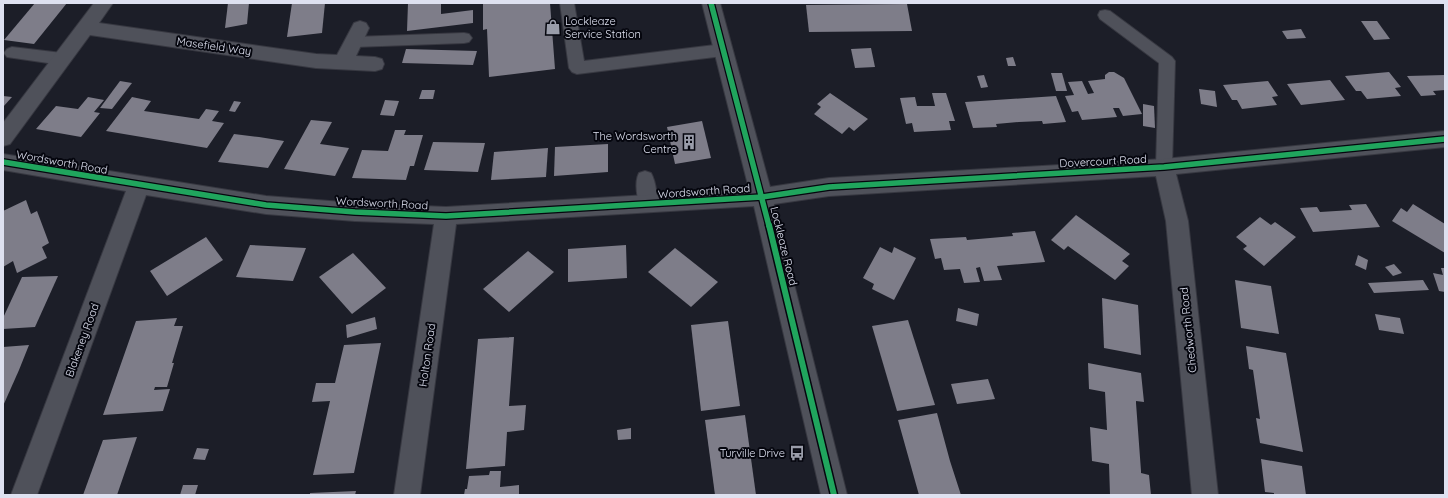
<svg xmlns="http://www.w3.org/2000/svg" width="1448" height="498" font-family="Quicksand,sans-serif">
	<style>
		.building { fill: #7e7d89 }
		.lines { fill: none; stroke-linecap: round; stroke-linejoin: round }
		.service-casing { stroke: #373841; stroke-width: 2 }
		.minor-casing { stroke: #373841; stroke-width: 2 }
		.service { fill: #4f515a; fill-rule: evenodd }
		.minor { fill: #4f515a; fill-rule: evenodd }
		.cycleway-far1-casing { stroke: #05060e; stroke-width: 8 }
		.cycleway-casing { stroke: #05060e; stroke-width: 9 }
		.cycleway-far1 { stroke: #20a55d; stroke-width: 5.5 }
		.cycleway { stroke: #20a55d; stroke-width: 6 }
		.labels { text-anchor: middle; stroke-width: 4; stroke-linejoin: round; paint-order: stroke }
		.poi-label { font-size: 11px; fill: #dee1f0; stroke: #05060e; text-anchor: end }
		.street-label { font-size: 11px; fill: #dee1f0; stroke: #05060e }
	</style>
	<rect width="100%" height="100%" fill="#1c1e28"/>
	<g class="building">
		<path d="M 35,3 L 67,3 L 34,44 L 4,40 Z"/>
		<path d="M 228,3 L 249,3 L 247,24 L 225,28 Z"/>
		<path d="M 292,3 L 325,3 L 322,33 L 287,37 Z"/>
		<path d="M 408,3 L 441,3 L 441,14 L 473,10 L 473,23 L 407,31 Z"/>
		<path d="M 483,3 L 550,3 L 555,69 L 489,77 L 487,29 L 483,30 Z"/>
		<path d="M 907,4 L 912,31 L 809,32 L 806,5 Z"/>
		<path d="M 1361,21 L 1377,21 L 1390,39 L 1374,40 Z"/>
		<path d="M 1301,29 L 1306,38 L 1287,39 L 1282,31 Z"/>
		<path d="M 871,48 L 875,67 L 855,68 L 851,49 Z"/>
		<path d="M 406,49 L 477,51 L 473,65 L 402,63 Z"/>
		<path d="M 1013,57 L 1016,66 L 1008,66 L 1006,58 Z"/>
		<path d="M 1109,72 L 1114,72 L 1124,78 L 1142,114 L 1123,116 L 1119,108 L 1113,108 L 1117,117 L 1082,120 L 1078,111 L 1072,112 L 1065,96 L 1074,95 L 1068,82 L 1082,81 L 1088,94 L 1094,93 L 1088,81 L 1105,79 L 1105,75 Z"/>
		<path d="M 1389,72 L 1401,87 L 1395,88 L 1401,96 L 1367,99 L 1361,91 L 1356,91 L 1345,76 Z"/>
		<path d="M 1051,73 L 1062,73 L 1067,91 L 1056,91 Z"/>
		<path d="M 984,75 L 988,87 L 981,88 L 977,76 Z"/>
		<path d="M 1445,75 L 1445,90 L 1433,91 L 1436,95 L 1421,96 L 1407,76 Z"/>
		<path d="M 1330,80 L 1345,100 L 1301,105 L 1287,84 Z"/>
		<path d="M 120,81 L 132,83 L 112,109 L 100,108 Z"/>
		<path d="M 1268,81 L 1278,96 L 1272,97 L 1277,105 L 1242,109 L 1237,100 L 1232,100 L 1223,85 Z"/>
		<path d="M 1199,89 L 1215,91 L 1217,107 L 1201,104 Z"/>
		<path d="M 422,90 L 435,90 L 433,99 L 419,99 Z"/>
		<path d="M 830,93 L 868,119 L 854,131 L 849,127 L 842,134 L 814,114 L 821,107 L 817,104 Z"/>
		<path d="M 932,93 L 946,93 L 955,121 L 949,121 L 951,130 L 914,132 L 912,123 L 906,124 L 900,98 L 915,97 L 917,106 L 935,106 Z"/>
		<path d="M 3,96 L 12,97 L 3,107 Z"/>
		<path d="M 1056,96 L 1066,122 L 1043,124 L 1042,121 L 1019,122 L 996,124 L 997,127 L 973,128 L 965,102 Z"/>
		<path d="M 88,97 L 104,100 L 94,112 L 100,113 L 81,137 L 36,129 L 56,106 L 78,109 Z"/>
		<path d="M 132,97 L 151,101 L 144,111 L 199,119 L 206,109 L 219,111 L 212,121 L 224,123 L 207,148 L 106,131 Z"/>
		<path d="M 385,100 L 399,101 L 394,116 L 380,115 Z"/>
		<path d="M 234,101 L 241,102 L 235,112 L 229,111 Z"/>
		<path d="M 1143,104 L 1154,106 L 1155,128 L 1143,126 Z"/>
		<path d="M 311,120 L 332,122 L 320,144 L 349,148 L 335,176 L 284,169 Z"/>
		<path d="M 702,121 L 711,158 L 675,164 L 667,127 Z"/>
		<path d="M 395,130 L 406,130 L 404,135 L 423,135 L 414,166 L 410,166 L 406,180 L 352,178 L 362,150 L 388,151 Z"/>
		<path d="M 234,134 L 259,137 L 284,141 L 268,168 L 218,162 Z"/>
		<path d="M 433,142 L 485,143 L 478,172 L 424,170 Z"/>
		<path d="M 608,144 L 608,172 L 554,176 L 555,147 Z"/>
		<path d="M 548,148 L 546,177 L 491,180 L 494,152 Z"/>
		<path d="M 26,200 L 31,214 L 37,211 L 49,243 L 42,247 L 47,258 L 17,273 L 13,261 L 3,267 L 3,211 Z"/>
		<path d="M 1366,204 L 1380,227 L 1313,232 L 1300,208 L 1317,207 L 1320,212 L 1352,210 L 1349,205 Z"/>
		<path d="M 1413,204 L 1445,224 L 1445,253 L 1392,221 L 1401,208 L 1407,212 Z"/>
		<path d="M 1076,215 L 1130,254 L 1122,261 L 1129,266 L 1115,280 L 1068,246 L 1064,250 L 1051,240 Z"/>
		<path d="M 1260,217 L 1271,225 L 1275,222 L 1296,237 L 1264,266 L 1243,249 L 1247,246 L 1236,237 Z"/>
		<path d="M 1035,231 L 1045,262 L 997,266 L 1002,280 L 984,281 L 980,267 L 976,268 L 980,282 L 964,283 L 960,269 L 944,270 L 941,258 L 935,259 L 930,239 L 966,237 L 967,240 L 1013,236 L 1012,233 Z"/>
		<path d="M 206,237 L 223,260 L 167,296 L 150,271 Z"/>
		<path d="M 250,245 L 306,248 L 293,281 L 236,277 Z"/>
		<path d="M 626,245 L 627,278 L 568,282 L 568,249 Z"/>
		<path d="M 880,247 L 892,253 L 894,247 L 916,258 L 894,300 L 872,289 L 874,284 L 863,278 Z"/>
		<path d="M 675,248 L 718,282 L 691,307 L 648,272 Z"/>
		<path d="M 528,251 L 554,272 L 509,312 L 483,289 Z"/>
		<path d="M 353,253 L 386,288 L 352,314 L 319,277 Z"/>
		<path d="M 1358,255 L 1368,260 L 1366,270 L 1355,265 Z"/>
		<path d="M 1394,264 L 1402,273 L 1393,276 L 1385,267 Z"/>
		<path d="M 1441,268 L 1445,268 L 1445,292 L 1439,291 L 1433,273 L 1443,275 Z"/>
		<path d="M 58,276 L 35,327 L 3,329 L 3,318 L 22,277 Z"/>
		<path d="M 1235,280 L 1271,286 L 1279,334 L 1241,328 Z"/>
		<path d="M 1423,280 L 1429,290 L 1374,293 L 1368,283 Z"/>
		<path d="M 1102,298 L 1138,305 L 1141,355 L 1104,348 Z"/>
		<path d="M 958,308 L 979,314 L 977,326 L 956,321 Z"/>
		<path d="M 1375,314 L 1400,318 L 1404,334 L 1379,330 Z"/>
		<path d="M 375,317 L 377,329 L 347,338 L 346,325 Z"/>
		<path d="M 177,318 L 174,326 L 183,326 L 172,363 L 174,363 L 167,387 L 155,387 L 154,390 L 170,389 L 163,411 L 103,415 L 136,321 Z"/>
		<path d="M 908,320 L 935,405 L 897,411 L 872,326 Z"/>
		<path d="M 728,321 L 740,406 L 701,411 L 691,325 Z"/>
		<path d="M 514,337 L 509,406 L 526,405 L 524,430 L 507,432 L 505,466 L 466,469 L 478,339 Z"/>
		<path d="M 381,343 L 354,473 L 313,475 L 330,401 L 312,402 L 316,383 L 335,383 L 344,345 Z"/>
		<path d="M 29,345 L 19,370 L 3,406 L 3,347 Z"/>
		<path d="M 1246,346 L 1286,353 L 1303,452 L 1260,443 L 1256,418 L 1260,419 L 1253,370 L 1249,369 Z"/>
		<path d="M 1088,363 L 1141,373 L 1144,402 L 1136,401 L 1136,403 L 1141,471 L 1141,473 L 1149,475 L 1151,495 L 1110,495 L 1109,464 L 1092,461 L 1090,427 L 1107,430 L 1105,392 L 1089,389 Z"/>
		<path d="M 988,379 L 995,399 L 957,404 L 951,384 Z"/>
		<path d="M 937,413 L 950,461 L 961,495 L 919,495 L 898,420 Z"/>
		<path d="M 745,415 L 756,495 L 715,495 L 705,420 Z"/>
		<path d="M 631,428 L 631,439 L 618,440 L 617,430 Z"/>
		<path d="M 137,437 L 117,495 L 83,495 L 103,440 Z"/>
		<path d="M 197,448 L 209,449 L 205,460 L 193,459 Z"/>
		<path d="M 1261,459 L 1302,466 L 1306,495 L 1274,495 L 1274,493 L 1265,492 Z"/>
		<path d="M 490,471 L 501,471 L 500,487 L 519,485 L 519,495 L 464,495 L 465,489 L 467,489 L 469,476 L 489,475 Z"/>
		<path d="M 183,485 L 198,485 L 195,495 L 180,495 Z"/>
		<path d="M 356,491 L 355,495 L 310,495 L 310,493 Z"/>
	</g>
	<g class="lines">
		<g class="service-casing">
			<g id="service">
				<path d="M 560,3 L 574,3 L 584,61 L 723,44 L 728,46 L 731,50 L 728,54 L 723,56 L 577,74 L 572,72 L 569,68 Z"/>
				<path d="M 1105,10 L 1110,11 L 1172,57 L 1175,61 L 1172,167 L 1170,172 L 1164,174 L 1158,172 L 1156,167 L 1159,63 L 1100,19 L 1098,15 L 1100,11 Z"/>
				<path d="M 464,33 L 469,34 L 472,38 L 469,42 L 464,43 L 354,47 L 349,46 L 346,42 L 349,38 L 354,37 Z"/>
				<path d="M 12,47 L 62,53 L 67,55 L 70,59 L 67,63 L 62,65 L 7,57 L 4,53 L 7,49 Z"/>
				<path d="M 645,171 L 651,173 C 656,182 659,201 654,210 L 648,212 L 642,210 C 637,201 634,182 639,173 Z"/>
			</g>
		</g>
		<g class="minor-casing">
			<g id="minor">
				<path d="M 94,3 L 113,3 L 99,23 L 316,54 L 337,55 L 354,23 L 360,21 L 366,23 L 369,28 L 356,56 L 375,57 L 382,59 L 384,64 L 382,69 L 375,71 L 316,68 L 90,35 L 10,144 L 3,146 L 3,123 Z"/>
				<path d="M 702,3 L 720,3 L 770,187 L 829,178 L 1164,159 L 1445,131 L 1445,147 L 1176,174 L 1188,221 L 1218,495 L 1192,495 L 1166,221 L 1156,176 L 829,196 L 774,204 L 847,495 L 821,495 L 754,206 L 456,224 L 420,495 L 394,495 L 434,224 L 355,221 L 266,214 L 146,195 L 37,495 L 11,495 L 126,191 L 3,170 L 3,154 L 266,196 L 355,203 L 446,207 L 749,189 Z"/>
			</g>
		</g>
		<use href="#service" class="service"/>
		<use href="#minor" class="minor"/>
		<g class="cycleway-far1-casing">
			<g id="cycleway-far1">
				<path d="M 711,3 L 769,226"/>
				<path d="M 3,162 L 266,205 L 355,212 L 446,216 L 762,197 L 829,187 L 1164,167 L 1445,139"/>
			</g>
		</g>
		<g class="cycleway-casing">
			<path id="cycleway" d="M 769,225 L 834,495"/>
		</g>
		<use href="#cycleway-far1" class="cycleway-far1"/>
		<use href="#cycleway" class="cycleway"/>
	</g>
	<defs>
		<g id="shop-bare" transform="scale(1.2)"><path d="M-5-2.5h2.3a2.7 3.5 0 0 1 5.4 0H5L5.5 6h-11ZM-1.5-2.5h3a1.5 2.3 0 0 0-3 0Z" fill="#9a9daa" stroke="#05060e" stroke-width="2.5" paint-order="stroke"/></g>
		<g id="building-bare" transform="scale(1.2)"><path d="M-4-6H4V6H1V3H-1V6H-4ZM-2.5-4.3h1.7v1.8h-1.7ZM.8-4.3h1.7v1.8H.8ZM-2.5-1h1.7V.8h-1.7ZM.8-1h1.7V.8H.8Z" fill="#9a9daa" stroke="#05060e" stroke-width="2.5" paint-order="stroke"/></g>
		<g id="bus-bare" transform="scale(1.2)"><path d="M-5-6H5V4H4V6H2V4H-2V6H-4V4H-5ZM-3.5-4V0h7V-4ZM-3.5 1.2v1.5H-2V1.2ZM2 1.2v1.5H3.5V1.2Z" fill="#9a9daa" stroke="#05060e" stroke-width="2.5" paint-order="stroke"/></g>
	</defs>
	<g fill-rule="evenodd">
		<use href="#shop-bare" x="553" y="27"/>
		<use href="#building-bare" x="689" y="142"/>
		<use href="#bus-bare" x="797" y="453"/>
	</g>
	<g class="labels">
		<g class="poi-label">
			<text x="565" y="25" text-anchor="start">Lockleaze<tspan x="565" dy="13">Service Station</tspan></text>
			<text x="677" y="140">The Wordsworth<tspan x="677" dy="13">Centre</tspan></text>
			<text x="785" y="457">Turville Drive</text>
		</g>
		<g class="street-label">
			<text transform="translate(214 46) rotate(8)" y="4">Masefield Way</text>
			<text transform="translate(1103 161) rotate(-3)" y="4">Dovercourt Road</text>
			<text transform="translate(62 162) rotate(10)" y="4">Wordsworth Road</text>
			<text transform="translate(704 191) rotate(-4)" y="4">Wordsworth Road</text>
			<text transform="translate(382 203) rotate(3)" y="4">Wordsworth Road</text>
			<text transform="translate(784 246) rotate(76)" y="4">Lockleaze Road</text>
			<text transform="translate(1188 330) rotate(-96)" y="4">Chedworth Road</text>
			<text transform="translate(82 340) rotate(-70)" y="4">Blakeney Road</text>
			<text transform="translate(427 355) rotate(-82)" y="4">Holton Road</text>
		</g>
	</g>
	<rect width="1448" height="498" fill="none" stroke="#dee1f0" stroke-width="8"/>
</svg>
